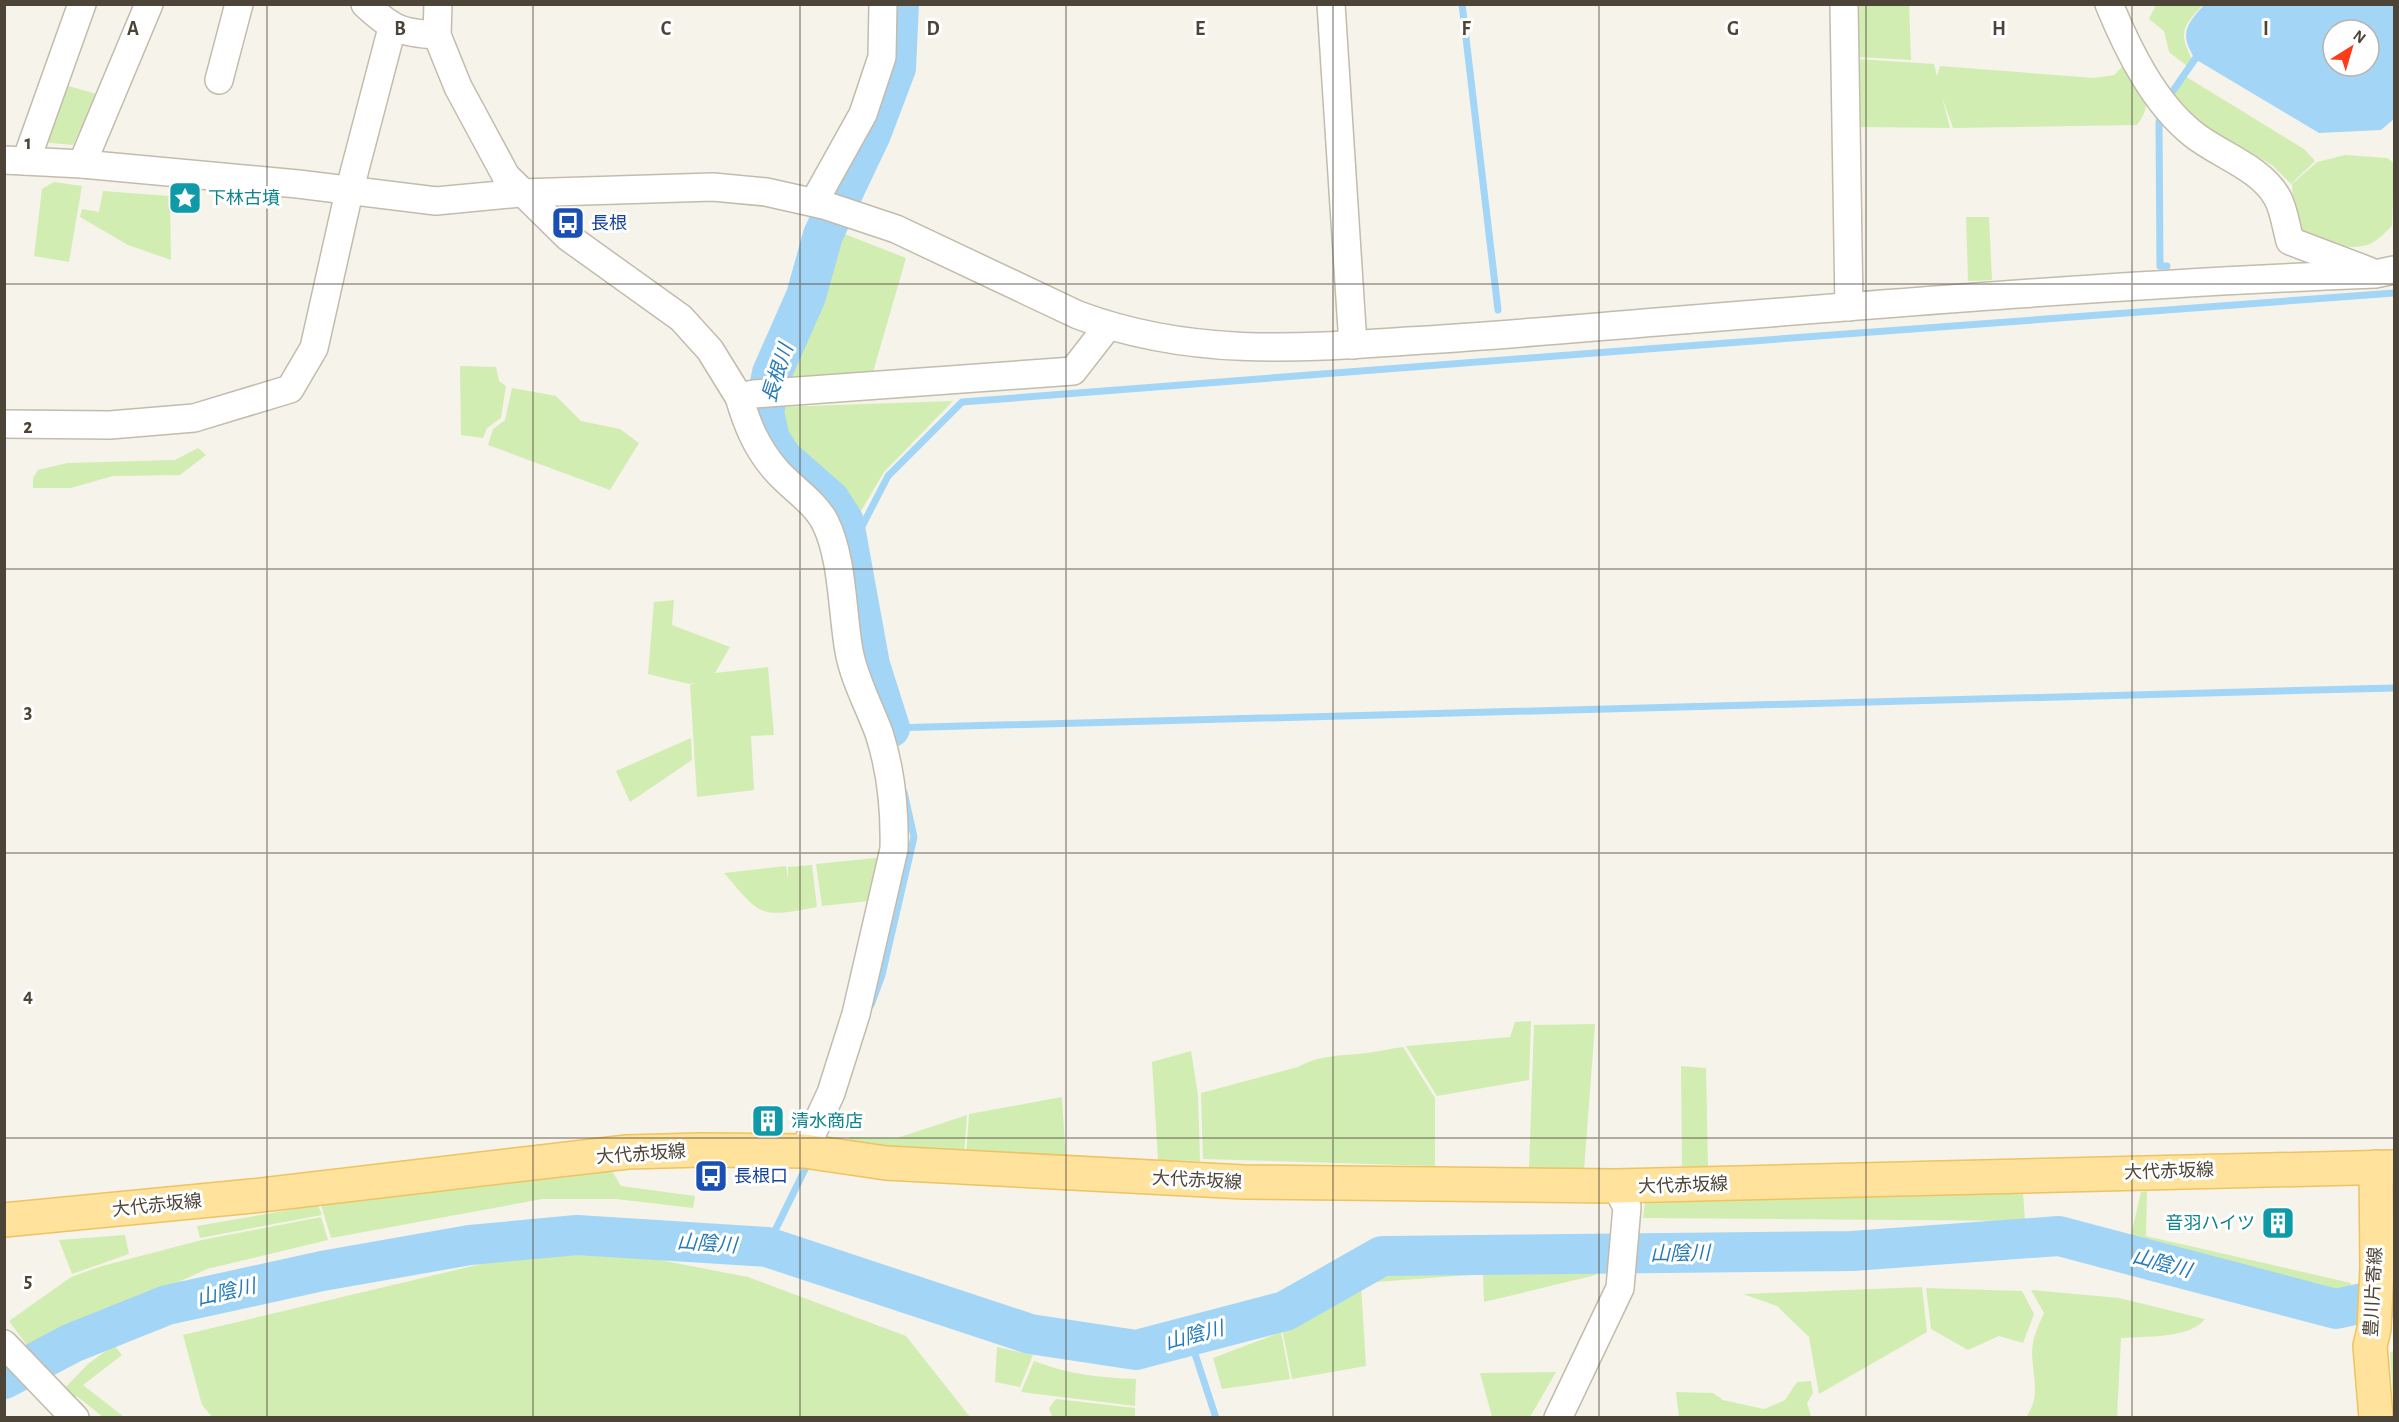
<svg xmlns="http://www.w3.org/2000/svg" width="2399" height="1422" font-family="'Alegreya Sans','Noto Sans JP',sans-serif">
	<style>
		.green { fill: #d2edb1 }
		.water { fill: #a3d5f7; fill-rule: evenodd }
		.lines { fill: none; stroke-linecap: round; stroke-linejoin: round }
		.stream { stroke: #a3d5f7; stroke-width: 7 }
		.river { stroke: #a3d5f7; stroke-width: 40 }
		.minor-casing { stroke: #c3bbac; stroke-width: 30 }
		.major-casing { stroke: #eec361; stroke-width: 36 }
		.minor { stroke: #fff; stroke-width: 27 }
		.major { stroke: #ffe29b; stroke-width: 33 }
		.grid { fill: none; stroke: #4c4437; stroke-width: 1.5; stroke-opacity: 0.55 }
		.labels { text-anchor: middle; stroke-width: 6; stroke-linejoin: round; paint-order: stroke }
		.culture-label { font-size: 18px; fill: #0d838f; stroke: #fff; text-anchor: start }
		.transit-label { font-size: 18px; fill: #164399; stroke: #fff; text-anchor: start }
		.street-label { font-size: 18px; fill: #4c4437; stroke: #fff }
		.water-label { font-size: 20px; font-style: italic; fill: #257bb9; stroke: #fff }
		.grid-label { font-size: 20px; text-anchor: middle; font-weight: bold; fill: #4c4437; stroke: #fff; stroke-width: 6; stroke-linejoin: round; paint-order: stroke }
	</style>
	<rect width="100%" height="100%" fill="#f6f3eb"/>
	<g class="green">
		<path d="M 1856,5 L 1909,5 L 1911,60 L 1857,57 Z"/>
		<path d="M 2156,5 L 2203,5 C 2183,26 2178,32 2192,59 L 2187,66 L 2169,52 L 2164,31 L 2149,19 Z"/>
		<path d="M 1858,59 L 1934,64 L 1937,76 L 1940,66 L 2094,78 L 2114,75 L 2124,65 C 2140,87 2157,99 2137,125 L 1953,128 L 1942,97 L 1950,128 L 1858,127 Z"/>
		<path d="M 2185,76 L 2304,149 L 2315,161 L 2291,184 L 2272,165 L 2194,120 L 2174,93 Z"/>
		<path d="M 58,83 L 97,94 L 73,145 L 41,142 Z"/>
		<path d="M 2345,155 L 2387,158 L 2394,163 L 2392,226 C 2386,232 2378,240 2370,244 C 2353,251 2314,245 2300,230 C 2292,219 2293,197 2292,184 L 2317,162 Z"/>
		<path d="M 54,182 L 82,186 L 69,262 L 34,256 L 42,189 Z"/>
		<path d="M 103,191 L 170,196 L 171,260 L 128,245 L 80,217 L 82,209 L 99,212 Z"/>
		<path d="M 1966,217 L 1989,217 L 1992,280 L 1968,281 Z"/>
		<path d="M 842,233 L 906,258 L 873,372 L 787,379 Z"/>
		<path d="M 460,366 L 496,367 L 499,381 L 506,386 L 501,418 L 487,428 L 483,438 L 461,435 Z"/>
		<path d="M 512,388 L 556,396 L 581,421 L 620,429 L 639,443 L 610,490 L 488,445 L 493,429 L 505,420 Z"/>
		<path d="M 953,401 L 884,472 L 855,521 C 847,508 841,492 830,481 C 802,456 780,449 778,407 Z"/>
		<path d="M 198,448 L 206,455 L 180,475 L 113,476 L 71,488 L 33,488 L 33,478 L 38,470 L 67,463 L 175,460 Z"/>
		<path d="M 674,600 L 672,625 L 730,647 L 715,673 L 768,667 L 774,735 L 751,736 L 754,790 L 697,797 L 690,685 L 696,683 L 689,684 L 648,674 L 654,602 Z"/>
		<path d="M 691,738 L 692,760 L 630,802 L 616,771 Z"/>
		<path d="M 885,857 L 869,901 L 822,906 L 816,864 Z"/>
		<path d="M 812,865 L 817,907 C 759,918 762,917 724,873 L 786,866 L 788,878 L 788,867 Z"/>
		<path d="M 1531,1021 L 1529,1080 L 1437,1096 L 1406,1046 L 1510,1037 L 1515,1022 Z"/>
		<path d="M 1595,1024 L 1584,1170 L 1529,1169 L 1534,1025 Z"/>
		<path d="M 1403,1047 L 1435,1098 L 1435,1166 L 1203,1159 L 1201,1093 L 1298,1067 C 1318,1056 1335,1056 1357,1054 C 1372,1053 1388,1049 1403,1047 Z"/>
		<path d="M 1191,1051 L 1198,1095 L 1200,1161 L 1158,1160 L 1152,1062 Z"/>
		<path d="M 1681,1066 L 1706,1068 L 1708,1167 L 1682,1166 Z"/>
		<path d="M 1062,1097 L 1066,1161 L 966,1156 L 969,1114 Z"/>
		<path d="M 967,1115 L 964,1155 L 846,1145 L 850,1137 L 897,1138 Z"/>
		<path d="M 611,1169 L 621,1186 L 695,1196 L 693,1208 L 616,1199 L 542,1199 L 331,1238 L 321,1205 Z"/>
		<path d="M 2023,1191 L 2025,1221 L 1643,1218 L 1645,1202 Z"/>
		<path d="M 2147,1191 L 2146,1236 L 2351,1283 L 2349,1300 L 2315,1296 L 2128,1248 L 2141,1192 Z"/>
		<path d="M 318,1205 L 322,1215 L 200,1238 L 197,1226 Z"/>
		<path d="M 321,1217 L 328,1240 L 207,1269 L 174,1284 L 159,1300 L 116,1313 L 61,1344 L 34,1355 L 9,1321 L 71,1277 L 102,1266 L 202,1240 Z"/>
		<path d="M 125,1235 L 129,1254 L 72,1274 L 59,1240 Z"/>
		<path d="M 544,1249 L 644,1257 L 748,1277 L 906,1336 L 970,1417 L 213,1418 L 202,1405 L 183,1335 Z"/>
		<path d="M 1598,1262 L 1596,1275 L 1484,1302 L 1483,1274 L 1363,1283 L 1417,1265 Z"/>
		<path d="M 1361,1285 L 1366,1366 L 1292,1379 L 1282,1329 Z"/>
		<path d="M 1922,1287 L 1927,1332 L 1819,1394 L 1809,1337 L 1777,1306 L 1743,1294 Z"/>
		<path d="M 1926,1288 L 2022,1291 L 2034,1314 L 2023,1343 L 1999,1336 L 1968,1350 L 1931,1329 Z"/>
		<path d="M 2031,1290 L 2119,1298 L 2205,1319 C 2190,1339 2144,1336 2121,1338 L 2117,1417 L 2026,1417 C 2041,1396 2033,1378 2032,1354 C 2032,1339 2038,1326 2044,1313 Z"/>
		<path d="M 1281,1332 L 1290,1379 L 1222,1389 L 1213,1358 Z"/>
		<path d="M 114,1345 L 122,1355 L 83,1385 L 124,1417 L 103,1417 L 78,1397 L 61,1392 L 88,1364 Z"/>
		<path d="M 997,1347 L 1033,1355 L 1020,1387 L 995,1382 Z"/>
		<path d="M 2394,1350 L 2394,1418 L 2390,1353 Z"/>
		<path d="M 1034,1361 C 1068,1374 1100,1378 1136,1379 L 1135,1406 L 1021,1392 Z"/>
		<path d="M 1556,1372 L 1530,1417 L 1492,1417 L 1480,1373 Z"/>
		<path d="M 1811,1381 L 1813,1393 L 1807,1403 L 1811,1416 L 1808,1417 L 1679,1417 L 1676,1392 L 1713,1393 L 1723,1400 L 1764,1409 L 1785,1400 L 1797,1382 Z"/>
		<path d="M 1056,1399 L 1135,1408 L 1135,1417 L 1052,1417 L 1049,1408 Z"/>
	</g>
	<path class="water" d="M 2204,5 L 2393,5 L 2394,119 L 2381,130 L 2319,133 L 2195,59 C 2179,34 2186,25 2204,5 ZM 2333,30 L 2369,30 L 2369,66 L 2333,66 Z"/>
	<g class="lines">
		<g class="stream">
			<path d="M 1462,4 L 1498,310"/>
			<path d="M 2168,98 L 2195,59"/>
			<path d="M 2163,111 L 2159,122 L 2160,266 L 2167,266"/>
			<path d="M 851,570 L 858,534 L 888,476 L 962,402 C 1439,367 1917,325 2394,293"/>
			<path d="M 892,734 L 890,728 L 2394,688"/>
			<path d="M 871,1005 L 882,975 L 914,837 L 904,792"/>
			<path d="M 767,1247 L 809,1161"/>
			<path d="M 1192,1334 L 1195,1354 L 1216,1418"/>
		</g>
		<g class="river">
			<path d="M 890,728 L 870,665 L 844,522 L 830,500 L 782,458 L 770,439 L 764,412 L 772,373 L 806,296 L 823,235 L 871,134 L 896,68 L 899,4"/>
			<path d="M 4,1379 L 72,1343 L 167,1305 L 322,1271 L 470,1245 L 577,1235 L 767,1247 L 1030,1334 L 1136,1350 L 1285,1311 L 1382,1256 L 1852,1251 L 2059,1236 L 2336,1309 L 2394,1296"/>
		</g>
		<g class="minor-casing">
			<g id="minor">
				<path d="M 365,4 C 392,29 400,33 437,35"/>
				<path d="M 438,4 L 437,35 L 458,87 L 506,176 L 568,237 L 681,318 L 710,350 L 739,397 L 754,394 L 1073,371 L 1108,326"/>
				<path d="M 1331,4 L 1353,345"/>
				<path d="M 1844,4 L 1849,307"/>
				<path d="M 2109,4 C 2128,50 2154,103 2193,134 C 2219,155 2260,167 2277,197 C 2284,209 2286,227 2290,241 L 2369,271"/>
				<path d="M 219,80 L 239,4"/>
				<path d="M 4,160 L 82,164 L 298,184 L 436,201 L 521,193 L 713,187 L 766,192 L 824,205 L 896,229 L 1078,315 C 1188,356 1294,349 1408,341 C 1495,336 1582,328 1669,321 C 1904,302 2139,283 2375,274 L 2394,270"/>
				<path d="M 26,161 L 82,4"/>
				<path d="M 82,164 L 149,4"/>
				<path d="M 814,202 L 863,114 L 882,57 L 883,4"/>
				<path d="M 739,397 C 747,424 756,447 775,469 C 790,487 814,501 825,522 C 843,558 842,612 849,651 C 854,679 869,706 879,733 C 891,770 895,810 894,849 L 856,1014 L 831,1093 L 804,1151"/>
				<path d="M 4,424 L 110,425 L 194,418 L 290,389 L 314,348 L 349,192 L 392,28"/>
				<path d="M 4,1344 L 75,1418"/>
				<path d="M 1558,1418 L 1620,1288 L 1627,1207 L 1616,1186"/>
			</g>
		</g>
		<g class="major-casing">
			<g id="major">
				<path d="M 4,1220 L 252,1196 L 627,1152 L 701,1150 L 804,1151 L 886,1163 L 1244,1182 L 1616,1186 L 2394,1167"/>
				<path d="M 2376,1418 L 2370,1346 L 2374,1329 L 2377,1268 L 2376,1167"/>
			</g>
		</g>
		<use href="#minor" class="minor"/>
		<use href="#major" class="major"/>
	</g>
	<path class="grid" d="M 267,4 L 267,1418M 533,4 L 533,1418M 800,4 L 800,1418M 1066,4 L 1066,1418M 1333,4 L 1333,1418M 1599,4 L 1599,1418M 1866,4 L 1866,1418M 2132,4 L 2132,1418M 4,284 L 2394,284M 4,569 L 2394,569M 4,853 L 2394,853M 4,1138 L 2394,1138"/>
	<defs>
		<g id="sight-square" transform="scale(1.725)"><rect x="-9" y="-9" width="18" height="18" rx="4" fill="#0f9aa8" stroke="#fff"/><path d="M0-6L1.8-2.2L6-1.7L2.9 1.2L3.7 5.4L0 3.3L-3.7 5.4L-2.9 1.2L-6-1.7L-1.8-2.2Z" fill="#fff"/></g>
		<g id="bus-square" transform="scale(1.725)"><rect x="-9" y="-9" width="18" height="18" rx="4" fill="#1a4fb4" stroke="#fff"/><path d="M-5-6H5V4H4V6H2V4H-2V6H-4V4H-5ZM-3.5-4V0h7V-4ZM-3.5 1.2v1.5H-2V1.2ZM2 1.2v1.5H3.5V1.2Z" fill="#fff"/></g>
		<g id="building-square" transform="scale(1.725)"><rect x="-9" y="-9" width="18" height="18" rx="4" fill="#0f9aa8" stroke="#fff"/><path d="M-4-6H4V6H1V3H-1V6H-4ZM-2.5-4.3h1.7v1.8h-1.7ZM.8-4.3h1.7v1.8H.8ZM-2.5-1h1.7V.8h-1.7ZM.8-1h1.7V.8H.8Z" fill="#fff"/></g>
	</defs>
	<g fill-rule="evenodd">
		<use href="#sight-square" x="185" y="198"/>
		<use href="#bus-square" x="568" y="223"/>
		<use href="#building-square" x="768" y="1121"/>
		<use href="#bus-square" x="711" y="1176"/>
		<use href="#building-square" x="2278" y="1223"/>
	</g>
	<g class="labels">
		<g class="culture-label">
			<text x="208" y="204">下林古墳</text>
			<text x="791" y="1127">清水商店</text>
			<text x="2255" y="1229" text-anchor="end">音羽ハイツ</text>
		</g>
		<g class="transit-label">
			<text x="591" y="229">長根</text>
			<text x="734" y="1182">長根口</text>
		</g>
		<g class="street-label">
			<text transform="translate(641 1154) rotate(-4)" y="6">大代赤坂線</text>
			<text transform="translate(2169 1171) rotate(-2)" y="6">大代赤坂線</text>
			<text transform="translate(1197 1180) rotate(3)" y="6">大代赤坂線</text>
			<text transform="translate(1683 1185) rotate(-2)" y="6">大代赤坂線</text>
			<text transform="translate(157 1205) rotate(-6)" y="6">大代赤坂線</text>
			<text transform="translate(2373 1292) rotate(-87)" y="6">豊川片寄線</text>
		</g>
		<g class="water-label">
			<text transform="translate(777 373) rotate(-72)" y="7">長根川</text>
			<text transform="translate(707 1243) rotate(4)" y="7">山陰川</text>
			<text transform="translate(1680 1253) rotate(-1)" y="7">山陰川</text>
			<text transform="translate(2162 1263) rotate(15)" y="7">山陰川</text>
			<text transform="translate(226 1292) rotate(-13)" y="7">山陰川</text>
			<text transform="translate(1194 1335) rotate(-15)" y="7">山陰川</text>
		</g>
	</g>
	<g class="grid-label">
		<text x="133" y="35">A</text>
		<text x="400" y="35">B</text>
		<text x="666" y="35">C</text>
		<text x="933" y="35">D</text>
		<text x="1200" y="35">E</text>
		<text x="1466" y="35">F</text>
		<text x="1733" y="35">G</text>
		<text x="1999" y="35">H</text>
		<text x="2266" y="35">I</text>
		<text x="28" y="149">1</text>
		<text x="28" y="433">2</text>
		<text x="28" y="718">3</text>
		<text x="28" y="1002">4</text>
		<text x="28" y="1287">5</text>
	</g>
	<rect width="2399" height="1422" fill="none" stroke="#4c4437" stroke-width="12"/>
	<g transform="translate(2351 48) rotate(37)"><circle r="28" fill="#ffffff" stroke="#b7b4af" stroke-width="1.5"/>
	<path d="M0-4.5L10 22L0 15L-10 22Z" fill="#ff3b19"/>
	<text y="-9" font-size="16" font-weight="bold" text-anchor="middle" fill="#4c4437">N</text>
	</g>
</svg>
